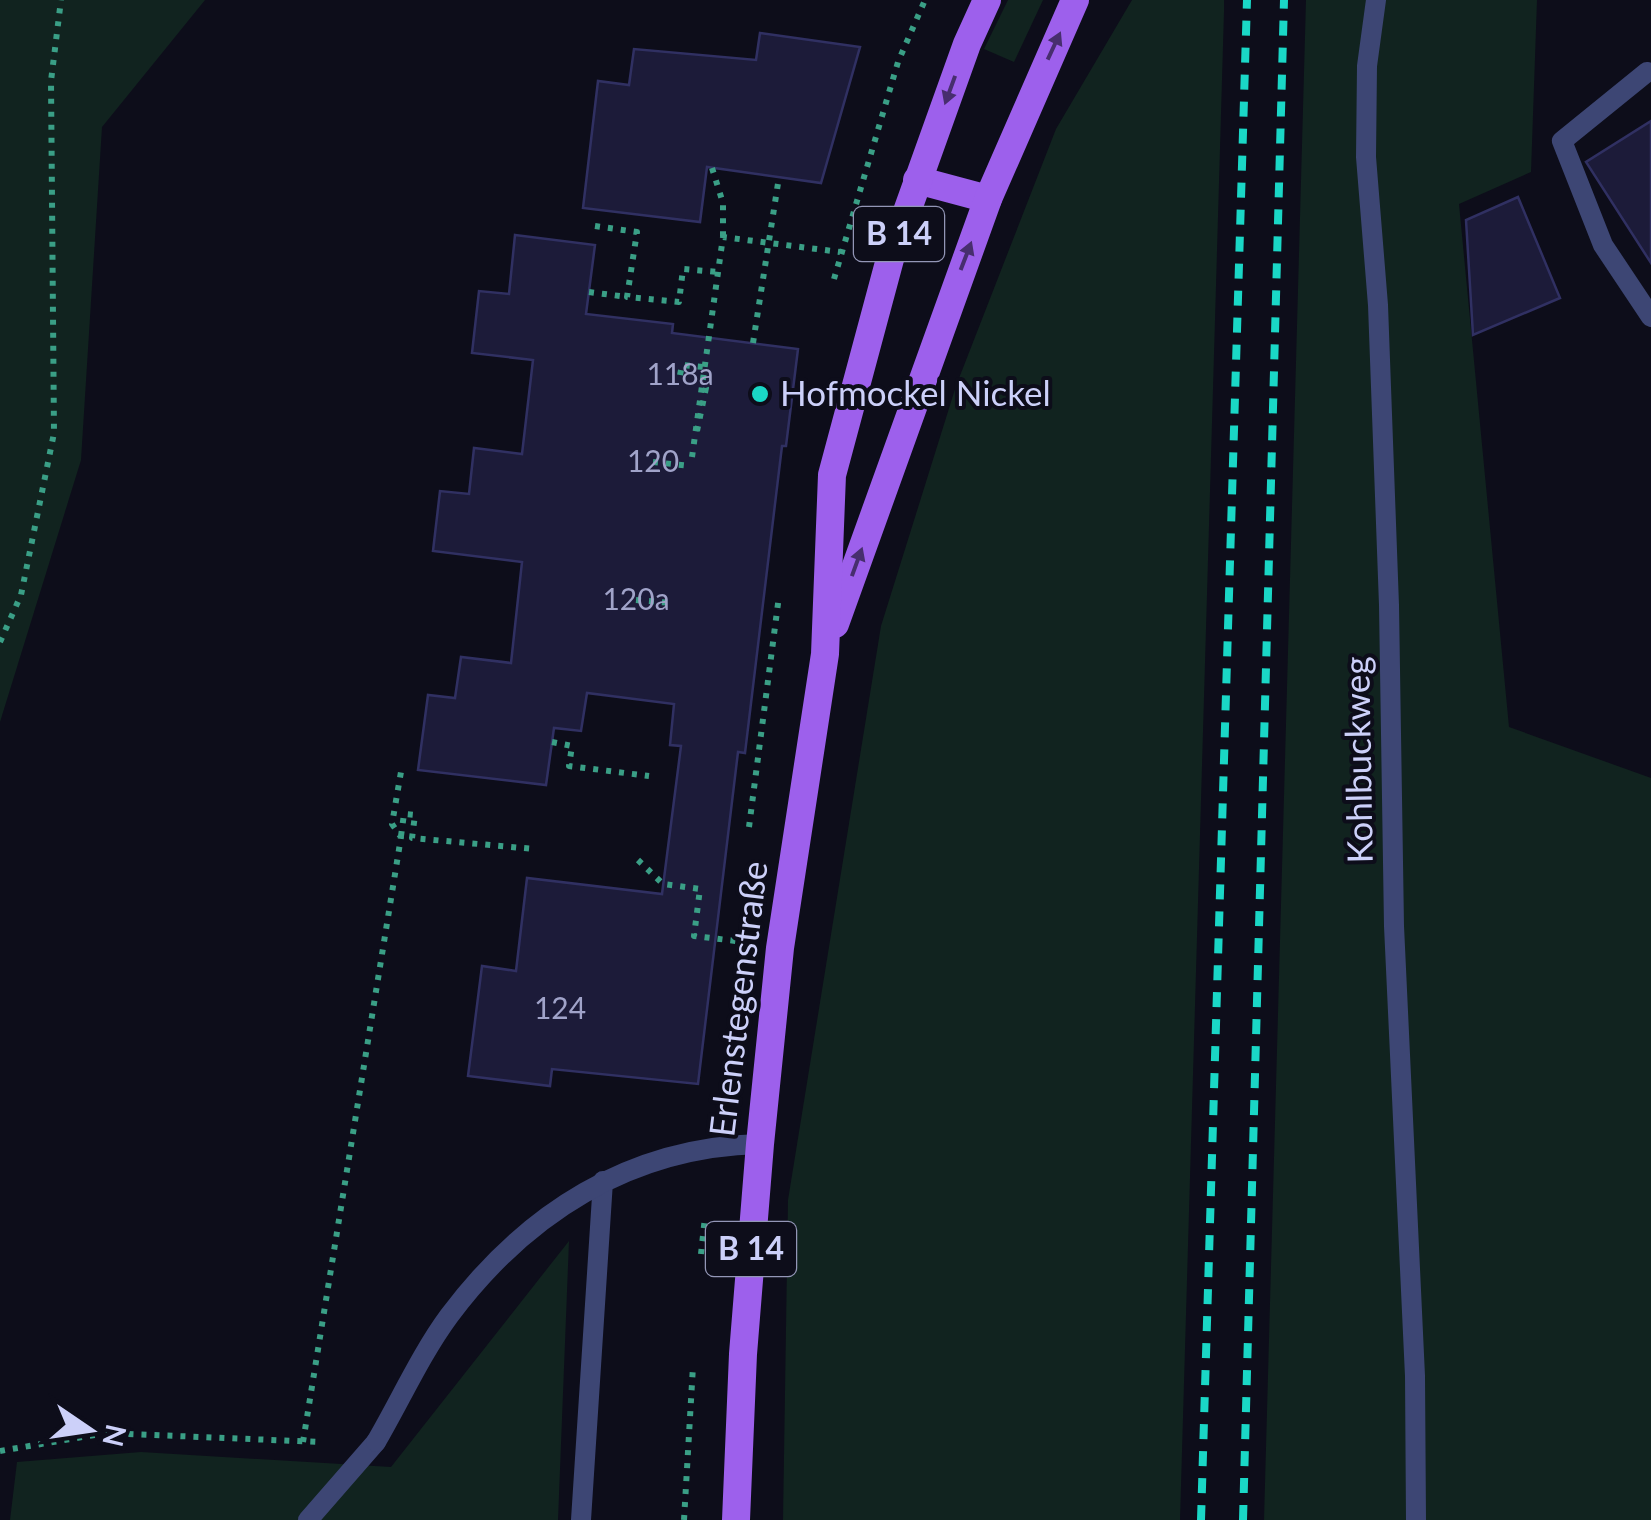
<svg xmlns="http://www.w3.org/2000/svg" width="1651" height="1520" font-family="Lato,sans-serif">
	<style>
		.green { fill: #11231f }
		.building { fill: #1c1b39; stroke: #303062; stroke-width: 2.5 }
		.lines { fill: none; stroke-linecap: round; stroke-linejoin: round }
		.path { stroke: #3a9f86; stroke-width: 6; stroke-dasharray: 5 8; stroke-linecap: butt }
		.service { stroke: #3d4674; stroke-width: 20 }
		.minor { stroke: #3d4674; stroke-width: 20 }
		.primary { stroke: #9d60ec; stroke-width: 28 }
		.rail { stroke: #1ad7c6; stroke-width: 8; stroke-dasharray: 15 12; stroke-linecap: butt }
		.oneway { fill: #472e6e }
		.poi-dot { fill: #1ad7c6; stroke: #0d0d1a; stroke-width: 4 }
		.labels { text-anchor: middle; stroke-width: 8; stroke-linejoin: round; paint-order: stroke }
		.number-label { font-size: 30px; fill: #a0a3c9 }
		.shield { fill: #0d0d1a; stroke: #9396b6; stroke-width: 2.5 }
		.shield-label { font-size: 32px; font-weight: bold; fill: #ccd0f9 }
		.poi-label { font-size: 35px; fill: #ccd0f9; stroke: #0d0d1a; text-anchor: start }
		.street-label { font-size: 35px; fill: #ccd0f9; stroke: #0d0d1a }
	</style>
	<rect width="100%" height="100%" fill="#0d0d1a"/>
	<g class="green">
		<path d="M 0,0 L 205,0 L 102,127 L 81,460 L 0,722 Z"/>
		<path d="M 1008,0 L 1043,0 L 1014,62 L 984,49 Z"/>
		<path d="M 1132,0 L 1224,0 L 1224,11 L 1180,1520 L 783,1520 L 788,1200 L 881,626 L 956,386 L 1056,129 Z"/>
		<path d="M 1306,0 L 1537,0 L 1531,172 L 1459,204 L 1509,727 L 1651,778 L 1651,1520 L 1264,1520 Z"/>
		<path d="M 569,1241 L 558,1520 L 10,1520 L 17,1462 L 141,1452 L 391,1467 Z"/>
	</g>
	<g class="building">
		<path d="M 760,33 L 860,47 L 821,183 L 707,167 L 700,222 L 583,208 L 598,81 L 629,85 L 634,49 L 756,60 Z"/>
		<path d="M 1651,121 L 1651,263 L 1586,162 Z"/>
		<path d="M 1518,197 L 1560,298 L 1473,335 L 1466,220 Z"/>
		<path d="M 515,235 L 595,245 L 586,314 L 673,324 L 672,333 L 798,349 L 786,446 L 782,446 L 745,753 L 738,752 L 698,1084 L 552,1069 L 550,1086 L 468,1076 L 482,966 L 516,971 L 527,878 L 662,894 L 681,746 L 670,745 L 674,704 L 587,693 L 581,731 L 554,728 L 546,785 L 418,770 L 428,695 L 455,698 L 461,657 L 511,663 L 522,562 L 433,551 L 440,491 L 469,494 L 474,448 L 522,454 L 533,360 L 472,353 L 479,291 L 509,294 Z"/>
	</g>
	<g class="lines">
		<g class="path">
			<path d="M 712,168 L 723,203 L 723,237"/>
			<path d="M 595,226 L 637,232 L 627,297 L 679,302 L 683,269 L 718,272"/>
			<path d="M 834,279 L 898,62 L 925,0"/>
			<path d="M 589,292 L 627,297"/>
			<path d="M 753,343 L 779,177"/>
			<path d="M 680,375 L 682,365 L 704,367"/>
			<path d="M 697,431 L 706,388 L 703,381"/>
			<path d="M 692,457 L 723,237 L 840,252"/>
			<path d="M 653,462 L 691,466"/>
			<path d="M 636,600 L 672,603"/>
			<path d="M 0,642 L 21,595 L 54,433 L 51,81 L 61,0"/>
			<path d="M 552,742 L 572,746 L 569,766 L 649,776"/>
			<path d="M 749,827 L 779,596"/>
			<path d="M 401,836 L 404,814 L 415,815 L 412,838 L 534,849"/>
			<path d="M 638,860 L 663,884 L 700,889 L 694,936 L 736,941"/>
			<path d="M 701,1254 L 705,1217"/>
			<path d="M 303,1442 L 401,837 L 392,824 L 402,766"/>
			<path d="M 0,1451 L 106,1433 L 320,1442"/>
			<path d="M 684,1520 L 693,1366"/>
		</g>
		<g class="service">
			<path d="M 1647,72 L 1562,141 L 1603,245 L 1651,317"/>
			<path d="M 308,1520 L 376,1442"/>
			<path d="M 581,1520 L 603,1181"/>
		</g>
		<g class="minor">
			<path d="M 1376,0 L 1367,66 L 1366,157 L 1378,305 L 1389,605 L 1394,926 L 1415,1376 L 1416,1520"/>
			<path d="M 376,1442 C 400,1401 421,1354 449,1316 C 526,1213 630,1147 760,1144"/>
		</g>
		<g class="primary">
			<path d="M 917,180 L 988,199"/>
			<path d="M 835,624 L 988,199 L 1075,0"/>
			<path d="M 736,1520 L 743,1354 L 760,1144 L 780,948 L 825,654 L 832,475 L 890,259 L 967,44 L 987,0"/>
		</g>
		<g class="rail">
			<path d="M 1201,1520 L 1247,0"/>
			<path d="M 1243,1520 L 1284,0"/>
		</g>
	</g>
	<defs><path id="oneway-solid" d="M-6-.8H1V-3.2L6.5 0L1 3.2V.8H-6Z" transform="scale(2.5)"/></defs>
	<g class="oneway">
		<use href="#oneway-solid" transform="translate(1054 46) rotate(-65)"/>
		<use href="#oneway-solid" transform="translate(950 90) rotate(110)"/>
		<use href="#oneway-solid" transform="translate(966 256) rotate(-69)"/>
		<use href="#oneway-solid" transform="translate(857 562) rotate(-70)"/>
	</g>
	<circle class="poi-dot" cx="760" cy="394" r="10"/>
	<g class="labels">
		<g class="number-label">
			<text x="680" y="385">118a</text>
			<text x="653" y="472">120</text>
			<text x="636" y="610">120a</text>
			<text x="560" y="1019">124</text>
		</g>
		<g class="shield">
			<rect x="854" y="207" width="90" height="54" rx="8"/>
			<rect x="706" y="1222" width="90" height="54" rx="8"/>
		</g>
		<g class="shield-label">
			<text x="899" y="245">B 14</text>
			<text x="751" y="1260">B 14</text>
		</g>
		<g class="poi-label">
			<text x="780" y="406">Hofmockel Nickel</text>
		</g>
		<g class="street-label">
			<text transform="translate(1359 760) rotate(-91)" y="12">Kohlbuckweg</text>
			<text transform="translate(739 999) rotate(-83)" y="12">Erlenstegenstraße</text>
		</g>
	</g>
	<g transform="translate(90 1430) rotate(103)" stroke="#0d0d1a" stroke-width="8" paint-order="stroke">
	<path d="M0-8L18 38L0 25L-18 38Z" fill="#ccd0f9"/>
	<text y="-15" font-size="28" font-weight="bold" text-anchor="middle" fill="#ccd0f9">N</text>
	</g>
</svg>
